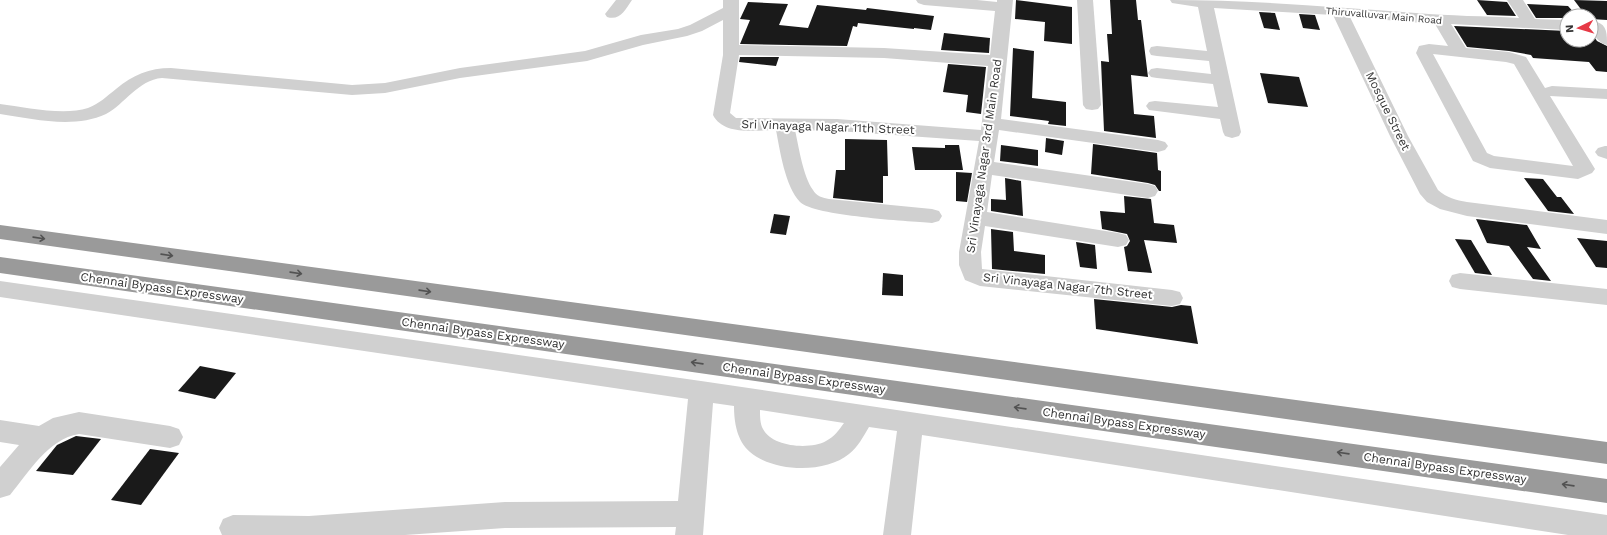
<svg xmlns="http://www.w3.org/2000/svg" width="1607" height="535" font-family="'Work Sans',sans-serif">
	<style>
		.building { fill: #1a1a1a }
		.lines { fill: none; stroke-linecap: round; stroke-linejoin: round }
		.minor { fill: #d0d0d0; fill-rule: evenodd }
		.highway { fill: #9a9a9a; fill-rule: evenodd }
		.oneway { stroke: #525252 }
		.labels { text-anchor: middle; stroke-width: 4; stroke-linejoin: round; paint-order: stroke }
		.far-street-label { font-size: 10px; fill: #333; stroke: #fff }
		.street-label { font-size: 12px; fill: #333; stroke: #fff }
	</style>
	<rect width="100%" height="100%" fill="#fff"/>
	<g class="building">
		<path d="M 1016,0 L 1072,7 L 1072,44 L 1044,41 L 1045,22 L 1015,19 Z"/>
		<path d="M 1110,0 L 1136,0 L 1138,20 L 1141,20 L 1148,77 L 1131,75 L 1134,114 L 1154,116 L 1156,138 L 1104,131 L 1101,61 L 1109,62 L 1107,34 L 1112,34 Z"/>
		<path d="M 1477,0 L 1507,2 L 1516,16 L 1487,15 Z"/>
		<path d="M 1574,0 L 1607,1 L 1607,20 L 1591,19 L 1591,16 L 1586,16 Z"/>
		<path d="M 748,2 L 788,4 L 779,25 L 808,28 L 817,5 L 866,10 L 867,8 L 934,16 L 931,30 L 914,28 L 914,29 L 858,23 L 857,27 L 853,26 L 847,46 L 740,44 L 750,20 L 740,19 Z"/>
		<path d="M 1527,4 L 1568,6 L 1577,16 L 1567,16 L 1567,18 L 1536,18 Z"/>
		<path d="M 1259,12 L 1275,13 L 1280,30 L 1264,28 Z"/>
		<path d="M 1299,14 L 1315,15 L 1320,30 L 1303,28 Z"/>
		<path d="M 1454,26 L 1567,31 L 1567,40 L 1591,40 L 1591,32 L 1597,41 L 1607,46 L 1607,72 L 1596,71 L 1589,62 L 1533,58 L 1531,55 L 1509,51 L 1467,47 Z"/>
		<path d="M 944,33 L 990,38 L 989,53 L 941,50 Z"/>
		<path d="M 1013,48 L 1034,51 L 1032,98 L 1066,102 L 1066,126 L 1048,124 L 1049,121 L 1010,116 Z"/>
		<path d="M 740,57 L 779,57 L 776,66 L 739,62 Z"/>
		<path d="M 948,64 L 986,67 L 981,114 L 966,112 L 968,95 L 943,92 Z"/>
		<path d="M 1260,73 L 1299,77 L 1308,107 L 1268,103 Z"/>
		<path d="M 1046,138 L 1064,141 L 1062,155 L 1045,152 Z"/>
		<path d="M 845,139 L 887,140 L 888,176 L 883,176 L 883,203 L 833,198 L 836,170 L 845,170 Z"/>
		<path d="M 1093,144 L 1157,153 L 1158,170 L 1161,171 L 1161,191 L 1159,191 L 1155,185 L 1148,183 L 1091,174 Z"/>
		<path d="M 945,145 L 959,145 L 963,170 L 915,170 L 912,147 L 945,148 Z"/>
		<path d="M 1001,145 L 1038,150 L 1038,166 L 1000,161 Z"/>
		<path d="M 956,172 L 972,173 L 967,202 L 956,201 Z"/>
		<path d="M 1005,178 L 1021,181 L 1023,216 L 991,211 L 991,199 L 1006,200 Z"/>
		<path d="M 1524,178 L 1543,179 L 1557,197 L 1561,197 L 1574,214 L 1548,211 Z"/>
		<path d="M 1124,196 L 1151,199 L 1154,223 L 1174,225 L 1177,243 L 1144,240 L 1152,273 L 1128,271 L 1124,247 L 1127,246 L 1130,241 L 1127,234 L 1102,229 L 1100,211 L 1125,213 Z"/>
		<path d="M 774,214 L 790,216 L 786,235 L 770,233 Z"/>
		<path d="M 1476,219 L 1527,225 L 1541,249 L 1527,247 L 1551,281 L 1533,279 L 1509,246 L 1487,243 Z"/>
		<path d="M 991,229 L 1013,232 L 1014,251 L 1045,255 L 1045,274 L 992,269 Z"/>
		<path d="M 1577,238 L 1607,241 L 1607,268 L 1596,267 Z"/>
		<path d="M 1455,239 L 1471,240 L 1492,275 L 1475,273 Z"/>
		<path d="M 1076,242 L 1095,245 L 1097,269 L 1080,267 Z"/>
		<path d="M 883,273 L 903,275 L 903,296 L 882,295 Z"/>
		<path d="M 1094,299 L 1172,307 L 1181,305 L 1191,306 L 1198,344 L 1096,329 Z"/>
		<path d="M 200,366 L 236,373 L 215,399 L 178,391 Z"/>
		<path d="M 76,436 L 101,439 L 73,475 L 36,471 L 57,445 Z"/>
		<path d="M 150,449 L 179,453 L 141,505 L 111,500 Z"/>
	</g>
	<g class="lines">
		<g class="minor">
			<path d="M 616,0 L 632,0 C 625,10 620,21 607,17 L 605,14 Z"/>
			<path d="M 723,0 L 739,0 L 739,45 L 884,48 L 990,55 L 995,11 L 924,5 L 918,3 L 916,0 L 977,0 L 997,2 L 997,0 L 1013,0 L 1001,119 L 1158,140 L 1165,142 L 1168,146 L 1165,150 L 1158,152 L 999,130 L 994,162 L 1148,184 L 1155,186 L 1158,191 L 1155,196 L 1148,198 L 992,175 L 987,212 L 1118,233 L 1126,235 L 1129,240 L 1126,245 L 1118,247 L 985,226 L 981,252 L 982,269 L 1172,290 L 1180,292 L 1183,298 L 1180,304 L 1172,306 L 980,286 L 965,280 L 959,265 L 959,252 L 979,141 L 837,131 L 795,130 C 799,148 803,176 813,190 C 816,196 823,198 829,199 L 932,209 L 939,211 L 942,216 L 939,221 L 932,223 C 908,221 814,216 800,202 C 785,186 780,151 776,130 C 755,130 724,136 713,115 L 723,55 L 723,20 L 702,31 L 687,36 L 643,45 L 587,61 L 460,78 L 385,93 L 352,95 L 162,78 C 138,80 125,104 106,114 C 74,129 33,119 0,114 L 0,104 C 25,107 63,116 88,108 C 99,104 107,96 116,89 C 133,75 149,68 171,68 L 352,85 L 385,83 L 460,68 L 585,51 L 641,35 L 678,29 L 690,25 L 723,8 ZM 739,55 L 884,58 L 988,66 L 981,130 L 837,119 L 736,118 L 730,113 Z"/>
			<path d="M 1077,0 L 1093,0 L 1101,105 L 1098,109 L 1092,110 L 1086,109 L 1083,105 Z"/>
			<path d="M 1170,0 C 1253,0 1333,7 1416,13 C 1450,16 1484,16 1519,18 L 1507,0 L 1523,0 L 1535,19 L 1567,20 L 1567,30 L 1451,24 L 1466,48 L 1509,52 L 1526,57 L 1545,88 L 1552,86 L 1607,89 L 1607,99 L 1550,96 L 1595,169 L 1592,173 L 1578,179 L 1490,168 L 1473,161 L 1416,53 L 1419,46 L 1429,44 L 1448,46 L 1435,24 L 1350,17 L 1408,136 L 1438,190 C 1447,198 1456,200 1467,202 L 1607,220 L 1607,234 L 1467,216 L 1440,209 L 1427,202 L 1420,194 L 1390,136 L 1333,15 L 1214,8 L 1241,132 L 1239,136 L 1232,138 L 1225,136 L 1223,132 L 1220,119 L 1149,110 L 1146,106 L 1149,102 L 1155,101 L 1218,107 L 1213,84 L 1157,78 L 1151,77 L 1148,73 L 1151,69 L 1157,68 L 1211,74 L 1209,61 L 1157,56 L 1151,55 L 1149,51 L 1151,47 L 1157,46 L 1207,51 L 1198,7 L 1172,3 ZM 1433,54 L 1506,62 L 1514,64 L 1573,166 L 1494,156 L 1487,153 Z"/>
			<path d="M 1597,22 C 1607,25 1607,34 1607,45 C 1598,43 1591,33 1591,24 Z"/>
			<path d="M 1605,146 L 1607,146 L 1607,159 L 1598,156 L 1595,152 L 1598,148 Z"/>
			<path d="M 1460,273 L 1607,289 L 1607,305 L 1460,289 L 1452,287 L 1449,281 L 1452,275 Z"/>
			<path d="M 0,281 L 701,381 L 1607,515 L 1607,535 L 1568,535 L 922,435 L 911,535 L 883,535 L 897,431 L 869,427 C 863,437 858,447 849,454 C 825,474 773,472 750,452 C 737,441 734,422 734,406 L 713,403 L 703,535 L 675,535 L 676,527 L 505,528 L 405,535 L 222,535 L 219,528 L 223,519 L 233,515 L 309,516 L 505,502 L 678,501 L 688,399 L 0,297 ZM 760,410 L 844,423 C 839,430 834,437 826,441 C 810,450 772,447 763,429 C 760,424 760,416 760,410 Z"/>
			<path d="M 79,412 L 170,426 L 179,429 L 183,437 L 179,445 L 170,448 L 79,434 C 48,439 29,472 10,495 L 0,498 L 0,467 L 19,445 L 0,442 L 0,420 L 39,426 L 53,418 Z"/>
		</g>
		<g class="highway">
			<path d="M 0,225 L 1607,442 L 1607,464 L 0,239 Z"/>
			<path d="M 0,257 L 1607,479 L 1607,503 L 0,273 Z"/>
		</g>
	</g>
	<defs><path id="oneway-shaft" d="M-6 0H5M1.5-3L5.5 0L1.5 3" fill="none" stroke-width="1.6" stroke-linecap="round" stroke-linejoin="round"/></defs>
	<g class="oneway">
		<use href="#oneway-shaft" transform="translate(39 238) rotate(8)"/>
		<use href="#oneway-shaft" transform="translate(167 255) rotate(8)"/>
		<use href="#oneway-shaft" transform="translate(296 273) rotate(8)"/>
		<use href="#oneway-shaft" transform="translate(425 291) rotate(8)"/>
		<use href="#oneway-shaft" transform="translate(697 363) rotate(-172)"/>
		<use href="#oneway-shaft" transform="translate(1020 408) rotate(-172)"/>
		<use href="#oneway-shaft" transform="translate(1343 453) rotate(-172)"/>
		<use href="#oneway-shaft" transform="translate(1568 485) rotate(-172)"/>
	</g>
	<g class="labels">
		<g class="far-street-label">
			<text transform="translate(1384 15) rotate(5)" y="4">Thiruvalluvar Main Road</text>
		</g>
		<g class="street-label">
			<text transform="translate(1388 111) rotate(64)" y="4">Mosque Street</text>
			<text transform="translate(828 127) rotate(2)" y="4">Sri Vinayaga Nagar 11th Street</text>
			<text transform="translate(984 156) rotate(-82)" y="4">Sri Vinayaga Nagar 3rd Main Road</text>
			<text transform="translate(1068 286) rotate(6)" y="4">Sri Vinayaga Nagar 7th Street</text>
			<text transform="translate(162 288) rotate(8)" y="4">Chennai Bypass Expressway</text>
			<text transform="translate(483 333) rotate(8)" y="4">Chennai Bypass Expressway</text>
			<text transform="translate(804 378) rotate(8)" y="4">Chennai Bypass Expressway</text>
			<text transform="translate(1124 423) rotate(8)" y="4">Chennai Bypass Expressway</text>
			<text transform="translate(1445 468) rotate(8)" y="4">Chennai Bypass Expressway</text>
		</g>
	</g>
	<g transform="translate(1579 28) rotate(265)"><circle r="19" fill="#ffffff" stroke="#adadad"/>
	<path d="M0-3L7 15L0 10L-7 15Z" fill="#e63946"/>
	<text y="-6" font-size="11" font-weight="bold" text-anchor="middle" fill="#333333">N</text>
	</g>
</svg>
